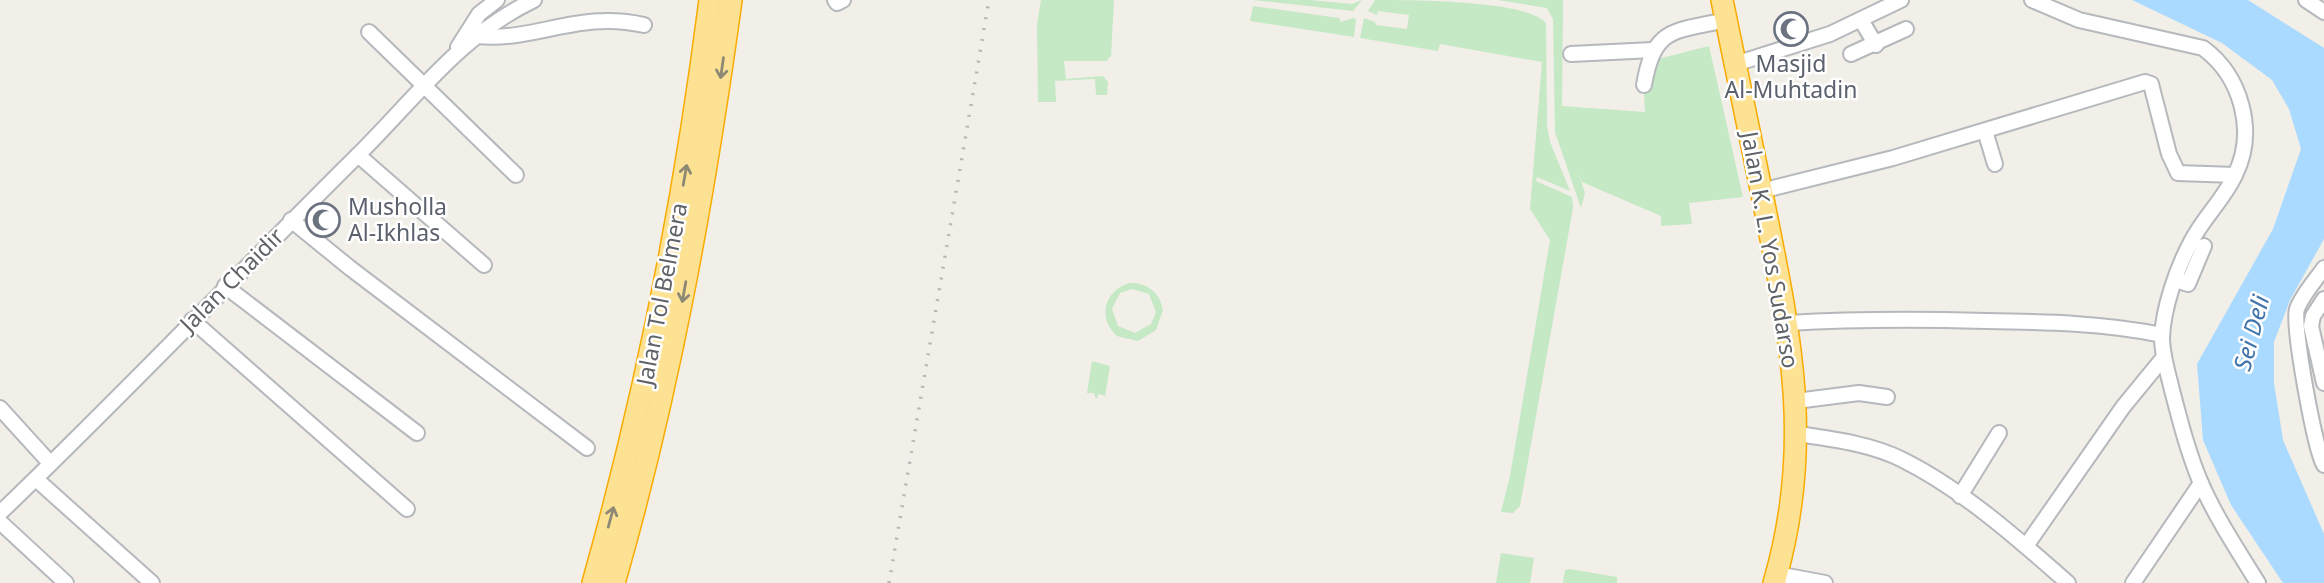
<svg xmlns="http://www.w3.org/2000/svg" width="2324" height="583" font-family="'Noto Sans',sans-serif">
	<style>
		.green { fill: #c5e8c5; fill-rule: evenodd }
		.water { fill: #aadaff }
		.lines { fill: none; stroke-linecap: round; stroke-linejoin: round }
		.minor-casing { stroke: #b5b8bc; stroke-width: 18 }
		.highway-casing { stroke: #f9ab00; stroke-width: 24 }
		.minor { stroke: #fff; stroke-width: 14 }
		.highway { stroke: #fde293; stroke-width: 21 }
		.rail { stroke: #b6b7b8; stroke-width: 3.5; stroke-dasharray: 2 9; stroke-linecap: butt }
		.oneway { stroke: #8e8975 }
		.labels { text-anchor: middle; stroke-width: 5; stroke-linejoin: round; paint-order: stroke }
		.worship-label { font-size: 23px; fill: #5b616d; stroke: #fff }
		.street-label { font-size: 23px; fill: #5f6368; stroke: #fff }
		.water-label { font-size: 24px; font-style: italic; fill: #4174aa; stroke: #fff }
	</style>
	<rect width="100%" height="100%" fill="#f1efe8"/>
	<g class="green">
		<path d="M 1041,0 L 1114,0 L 1111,56 L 1106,61 L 1064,61 L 1066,79 L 1103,76 L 1108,82 L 1107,95 L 1096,95 L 1095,79 L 1055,81 L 1056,102 L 1038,102 L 1037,24 Z"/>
		<path d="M 1253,0 L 1310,0 L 1352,4 L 1362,0 L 1353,11 Z"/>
		<path d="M 1375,0 C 1408,0 1528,0 1546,23 L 1547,125 L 1550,142 L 1570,191 L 1537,177 L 1536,181 L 1572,197 L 1573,208 L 1520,506 L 1513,513 L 1501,512 L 1510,476 L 1550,240 L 1530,209 L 1542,62 L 1440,44 L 1438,51 L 1360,38 L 1364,18 L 1375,22 L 1376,25 L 1407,29 L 1409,15 L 1378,11 L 1377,15 L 1368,11 Z"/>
		<path d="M 1498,0 L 1563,0 L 1562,106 L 1645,112 L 1644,93 L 1658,59 L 1709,46 L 1743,197 L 1689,203 L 1692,224 L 1661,226 L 1661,216 L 1582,182 L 1577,169 L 1585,193 L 1581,208 L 1555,132 L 1553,19 L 1547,8 Z"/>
		<path d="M 1253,6 L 1339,18 L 1341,22 L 1353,18 L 1356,19 L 1354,37 L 1250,21 Z"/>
		<path d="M 1130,283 C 1148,283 1160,293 1163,310 L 1156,330 L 1138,341 L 1117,336 C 1097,318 1104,290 1130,283 ZM 1132,289 L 1149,294 L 1156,312 L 1151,324 L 1135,333 L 1118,326 L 1112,309 L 1120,293 Z"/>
		<path d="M 1092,361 L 1110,366 L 1105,396 L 1099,394 L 1096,399 L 1094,393 L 1087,393 Z"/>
		<path d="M 1501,553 L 1534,558 L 1530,583 L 1496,583 Z"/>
		<path d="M 1569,569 L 1617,577 L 1617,583 L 1563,583 L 1565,570 Z"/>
	</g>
	<path class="water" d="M 2132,0 L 2248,0 L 2324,48 L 2324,239 L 2290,300 L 2274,342 L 2274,383 L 2283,440 L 2324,534 L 2324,583 L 2283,583 L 2231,505 L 2203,440 L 2197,364 L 2273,229 L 2301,149 L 2289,109 L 2272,80 L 2222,43 Z"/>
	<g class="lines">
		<g class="minor-casing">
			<g id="minor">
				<path d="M 835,0 L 837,3 L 843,0"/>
				<path d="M 2032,0 L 2079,20 L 2203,48 C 2241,76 2257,131 2235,175 C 2224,199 2203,218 2191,242 C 2177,268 2163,308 2162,338 C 2162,355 2168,373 2172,390 C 2180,421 2188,452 2200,481 C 2215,516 2238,551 2258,583"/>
				<path d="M 2306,0 L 2324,12"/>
				<path d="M 1861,20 L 1876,45"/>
				<path d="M 369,32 L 516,175"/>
				<path d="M 477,36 C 536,42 578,10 644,25"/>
				<path d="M 458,47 L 479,14 L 497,0"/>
				<path d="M 1571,54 L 1653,50"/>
				<path d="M 1851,54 L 1906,29"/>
				<path d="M 1735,64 L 1830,34 L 1901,0"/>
				<path d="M 1644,85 C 1654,26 1674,32 1726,20"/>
				<path d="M 1985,131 L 1995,164"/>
				<path d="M 358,155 L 484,265"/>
				<path d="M 1761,191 L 1893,158 L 2145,82 L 2151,84 L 2169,154 L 2178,173 L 2235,175"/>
				<path d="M 291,220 L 350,268 L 587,448"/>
				<path d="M 2324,268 C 2315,281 2302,295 2297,309 C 2292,325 2315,450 2324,465"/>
				<path d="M 2176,280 L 2188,284 L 2204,246"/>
				<path d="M 225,286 L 417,433"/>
				<path d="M 2324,299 L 2313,316 L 2311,326 L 2324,383"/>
				<path d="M 192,320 L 407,509"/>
				<path d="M 1788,323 C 1854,319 1920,319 1986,321 C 2046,322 2104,323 2162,335"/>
				<path d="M 1796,401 L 1859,393 L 1887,397"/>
				<path d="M 0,408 L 50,463"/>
				<path d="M 1798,434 C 1832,439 1872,444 1903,460 C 1963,490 2018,539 2068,583"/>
				<path d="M 36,479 L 152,583"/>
				<path d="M 1960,496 L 1999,433"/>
				<path d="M 0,513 C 121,397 237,275 356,157 C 413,101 460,35 534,0"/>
				<path d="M 0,522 L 66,583"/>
				<path d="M 2026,546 L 2123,407 L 2164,357"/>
				<path d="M 1777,574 L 1825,583"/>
				<path d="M 2133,583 L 2201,483"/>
			</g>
		</g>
		<g class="highway-casing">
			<g id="highway">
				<path d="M 1722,0 C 1736,68 1750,136 1764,204 C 1791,338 1814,447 1774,583"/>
				<path d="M 593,583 C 647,391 685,198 710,0"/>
				<path d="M 614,583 C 669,392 704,197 731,0"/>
			</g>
		</g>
		<use href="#minor" class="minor"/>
		<use href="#highway" class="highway"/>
		<path class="rail" d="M 889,583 L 989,0"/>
	</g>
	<defs><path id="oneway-shaft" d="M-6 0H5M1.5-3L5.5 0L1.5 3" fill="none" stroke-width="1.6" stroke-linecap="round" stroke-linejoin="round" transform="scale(1.75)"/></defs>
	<g class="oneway">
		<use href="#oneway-shaft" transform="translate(722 68) rotate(98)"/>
		<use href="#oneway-shaft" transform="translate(685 175) rotate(-80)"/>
		<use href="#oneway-shaft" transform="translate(684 292) rotate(100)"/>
		<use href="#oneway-shaft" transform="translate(611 517) rotate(-75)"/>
	</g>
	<defs>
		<g id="mosque-ring" transform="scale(1.75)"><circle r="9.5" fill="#fff" stroke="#6b7280" stroke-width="1.5"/><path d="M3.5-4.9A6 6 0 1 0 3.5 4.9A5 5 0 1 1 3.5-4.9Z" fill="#6b7280"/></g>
	</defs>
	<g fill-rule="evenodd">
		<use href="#mosque-ring" x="1791" y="29"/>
		<use href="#mosque-ring" x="323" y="220"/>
	</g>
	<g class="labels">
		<g class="worship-label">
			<text x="1791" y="72">Masjid<tspan x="1791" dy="26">Al-Muhtadin</tspan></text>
			<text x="348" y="215" text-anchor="start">Musholla<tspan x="348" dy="26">Al-Ikhlas</tspan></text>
		</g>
		<g class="street-label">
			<text transform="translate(1770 250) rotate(80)" y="8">Jalan K. L. Yos Sudarso</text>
			<text transform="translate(232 280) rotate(-45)" y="8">Jalan Chaidir</text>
			<text transform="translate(662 294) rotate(-79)" y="8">Jalan Tol Belmera</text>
		</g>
		<g class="water-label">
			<text transform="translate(2252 333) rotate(-75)" y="8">Sei Deli</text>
		</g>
	</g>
</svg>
